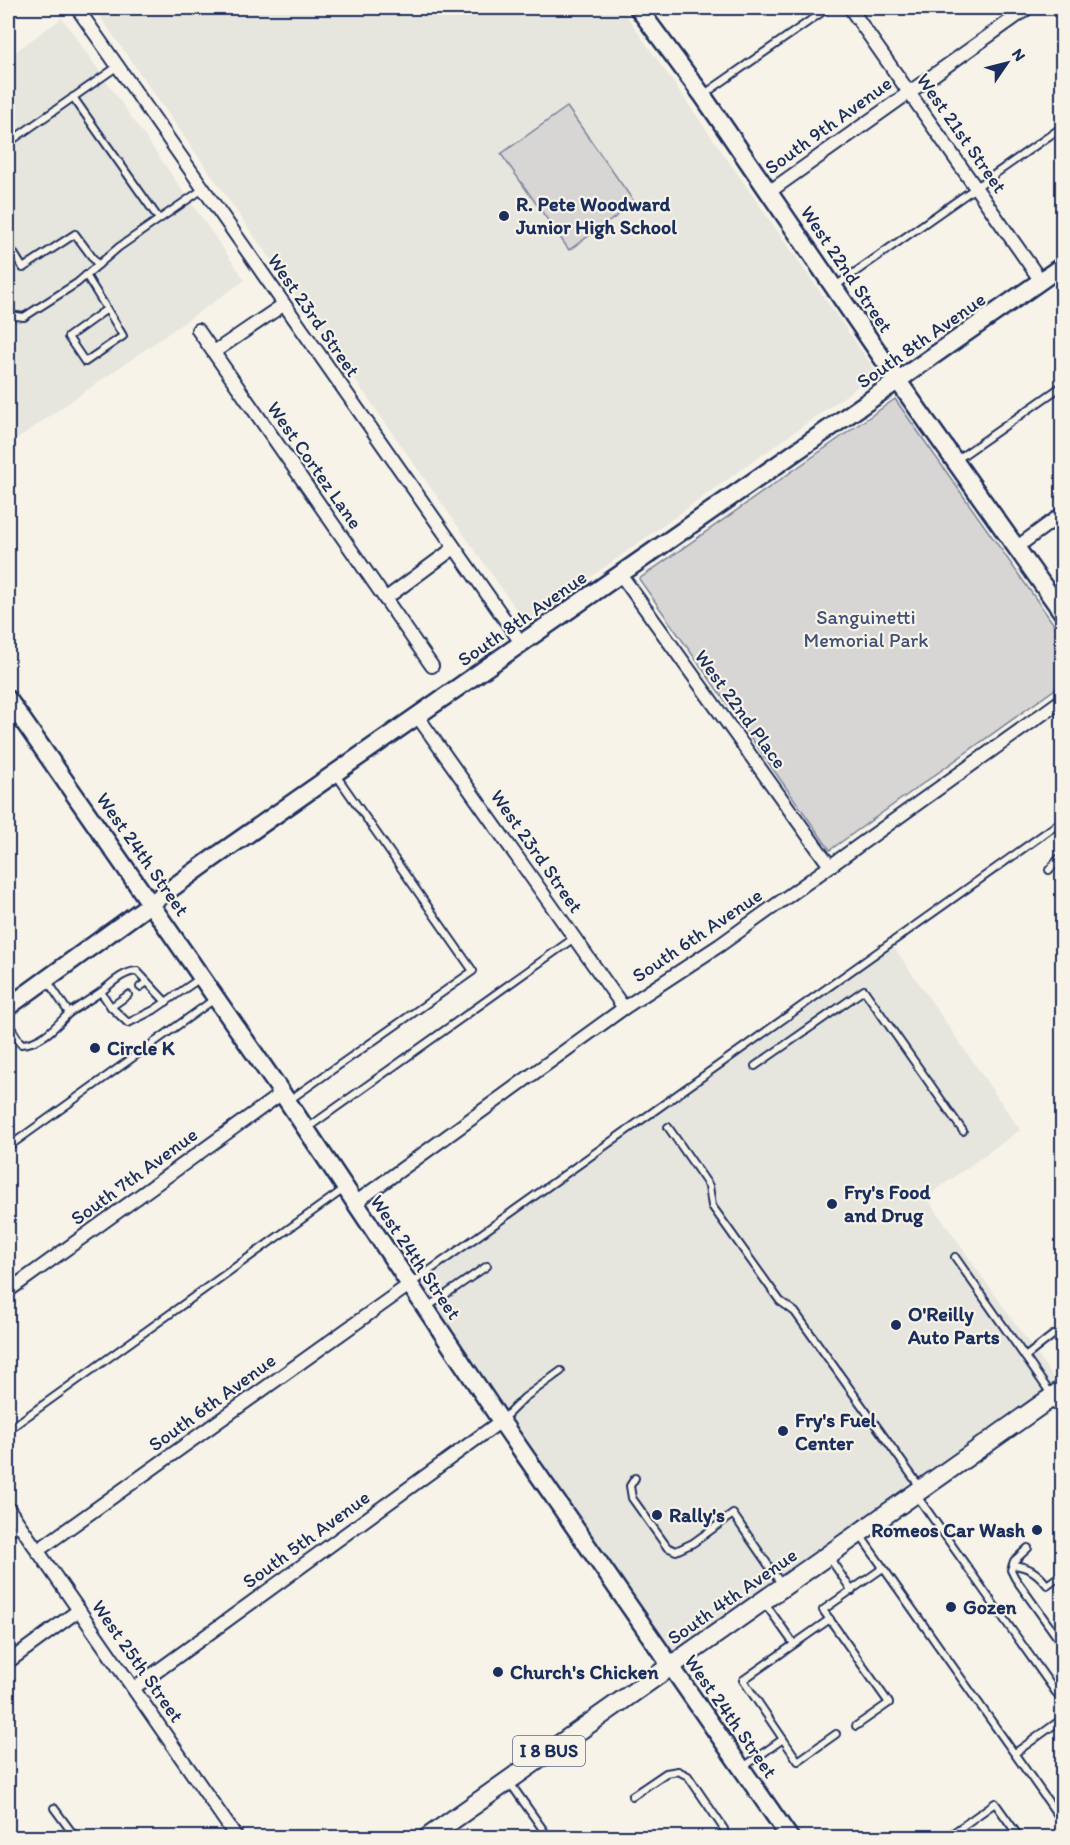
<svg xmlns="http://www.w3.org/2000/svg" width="1070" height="1845" font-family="Itim,sans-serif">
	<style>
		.built { fill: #e6e5de }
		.green { fill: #d7d6d4; stroke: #798299; stroke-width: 1.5 }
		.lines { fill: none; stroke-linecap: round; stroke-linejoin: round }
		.lane-casing { stroke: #1b2f5e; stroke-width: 10 }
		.street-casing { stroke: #1b2f5e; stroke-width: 16 }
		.secondary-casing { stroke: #1b2f5e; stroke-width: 21 }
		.primary-casing { stroke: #1b2f5e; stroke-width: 22 }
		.lane { stroke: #f7f3e8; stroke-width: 6 }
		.street { stroke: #f7f3e8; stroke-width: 12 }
		.secondary { stroke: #f7f3e8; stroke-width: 16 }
		.primary { stroke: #f7f3e8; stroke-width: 18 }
		.poi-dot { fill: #1b2f5e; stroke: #f7f3e8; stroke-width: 2 }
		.labels { text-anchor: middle; stroke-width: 4.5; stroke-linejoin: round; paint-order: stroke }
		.shield { fill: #f7f3e8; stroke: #5d6a87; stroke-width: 1.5 }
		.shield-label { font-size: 18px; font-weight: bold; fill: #1b2f5e }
		.street-label { font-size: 20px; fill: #1b2f5e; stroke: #f7f3e8 }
		.poi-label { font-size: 20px; font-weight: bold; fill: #1b2f5e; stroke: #f7f3e8; text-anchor: start }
		.park-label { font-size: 20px; fill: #415076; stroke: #f7f3e8 }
	</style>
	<rect width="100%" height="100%" fill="#f7f3e8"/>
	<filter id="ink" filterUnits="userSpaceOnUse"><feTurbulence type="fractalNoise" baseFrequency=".0167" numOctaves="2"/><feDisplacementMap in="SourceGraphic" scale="12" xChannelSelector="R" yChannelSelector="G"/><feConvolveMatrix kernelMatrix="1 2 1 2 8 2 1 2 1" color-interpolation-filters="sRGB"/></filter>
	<g filter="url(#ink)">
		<g class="built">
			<path d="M 94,8 L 621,8 L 877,373 L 526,623 Z"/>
			<path d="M 62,18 L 245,280 L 8,445 L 8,57 Z"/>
			<path d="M 891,943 L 1020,1130 L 926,1197 L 1062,1390 L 671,1667 L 409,1285 Z"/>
		</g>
		<g class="green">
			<path d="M 567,107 L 635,203 L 569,250 L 501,154 Z"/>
			<path d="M 895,399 L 1062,636 L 1062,684 L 830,850 L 639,579 Z"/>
		</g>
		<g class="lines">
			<g class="lane-casing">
				<g id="lane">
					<path d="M 703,95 L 828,8"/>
					<path d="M 73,97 L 159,219"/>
					<path d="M 8,143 L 118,66"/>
					<path d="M 8,244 L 23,268 L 75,234 L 98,265"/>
					<path d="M 86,275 C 98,295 111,315 123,336 L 85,362 L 68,337 L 107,309"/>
					<path d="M 834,287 L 1062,127"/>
					<path d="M 8,313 L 9,315 L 24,317 L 41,306 L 77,283 L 119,247 L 203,189"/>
					<path d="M 955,461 L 1062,386"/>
					<path d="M 1049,870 L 1062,855"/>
					<path d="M 47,980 L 69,1013 L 101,992 L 111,1007 L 128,1023 L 154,1010 L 199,979"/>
					<path d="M 140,987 L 147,982"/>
					<path d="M 101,992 C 111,984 122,972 137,971 L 166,1002"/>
					<path d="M 111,1007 L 128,995"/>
					<path d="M 8,1023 L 21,1044 C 42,1043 55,1027 69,1013"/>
					<path d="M 755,1066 L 864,990 L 963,1131"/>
					<path d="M 288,1101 L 473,971 L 336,775"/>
					<path d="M 668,1127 L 709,1186 L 712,1206 L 780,1301 L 795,1312 L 920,1487"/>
					<path d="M 306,1129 L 574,938"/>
					<path d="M 8,1147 L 216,998"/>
					<path d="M 955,1257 L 1051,1394"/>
					<path d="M 412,1283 L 1062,821"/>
					<path d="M 426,1308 L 487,1266"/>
					<path d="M 1025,1357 L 1053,1335"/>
					<path d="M 503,1419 L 524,1398 L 561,1371"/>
					<path d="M 8,1430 L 344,1189"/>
					<path d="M 635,1478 L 630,1486 L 632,1498 L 667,1547 L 676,1551 L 693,1543 L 733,1514 L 782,1585"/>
					<path d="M 917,1496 L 1062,1701"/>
					<path d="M 8,1534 L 19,1526"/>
					<path d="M 860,1535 L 1062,1821"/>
					<path d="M 1028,1548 L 1014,1561 L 1011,1570 L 1015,1578 L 1062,1644"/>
					<path d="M 829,1557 L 852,1591"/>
					<path d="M 1013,1565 C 1029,1567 1037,1572 1047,1585 L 1062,1574"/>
					<path d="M 764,1602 L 794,1644"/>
					<path d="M 856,1726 L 889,1703 L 823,1610 L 883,1568"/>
					<path d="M 783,1739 L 743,1680 L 830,1619"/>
					<path d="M 1015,1753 L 1062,1719"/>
					<path d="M 742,1768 L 783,1739 L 798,1761 L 836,1734"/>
					<path d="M 510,1783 L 549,1838"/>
					<path d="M 632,1796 L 666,1773 L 678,1771 L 688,1776 L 724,1829 L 724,1838"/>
					<path d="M 54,1808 L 76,1838"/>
					<path d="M 946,1838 L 995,1803 L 1020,1838"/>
				</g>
			</g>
			<g class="street-casing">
				<g id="street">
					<path d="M 77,8 L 522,644"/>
					<path d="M 850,8 L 1041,281"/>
					<path d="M 769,192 L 1028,8"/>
					<path d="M 198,330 L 432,666"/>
					<path d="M 214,352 L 283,305"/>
					<path d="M 1017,547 L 1062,514"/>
					<path d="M 621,575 L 830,866"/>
					<path d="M 385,599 L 454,548"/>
					<path d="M 418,717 L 624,1008"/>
					<path d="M 355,1203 L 624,1008 L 720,945 L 1062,700"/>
					<path d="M 8,1291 L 282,1093"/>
					<path d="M 1053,1397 L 1062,1410"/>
					<path d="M 8,1508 L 237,1838"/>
					<path d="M 37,1551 L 409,1285"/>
					<path d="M 8,1662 L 79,1610"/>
					<path d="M 134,1688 L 501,1421"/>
				</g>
			</g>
			<g class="secondary-casing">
				<g id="secondary">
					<path d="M 638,8 L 703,96 L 898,381 L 1062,612"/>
					<path d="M 8,699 L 282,1093 L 501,1421 L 790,1838"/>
					<path d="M 8,1007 L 212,859 L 1062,266"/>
				</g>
			</g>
			<g class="primary-casing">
				<path id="primary" d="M 427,1838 L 1062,1390"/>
			</g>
			<use href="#lane" class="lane"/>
			<use href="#street" class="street"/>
			<use href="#secondary" class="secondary"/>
			<use href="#primary" class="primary"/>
		</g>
	</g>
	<g class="poi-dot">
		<circle cx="504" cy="216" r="6"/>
		<circle cx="95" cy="1048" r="6"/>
		<circle cx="832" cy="1204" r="6"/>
		<circle cx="896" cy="1325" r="6"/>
		<circle cx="783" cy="1431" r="6"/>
		<circle cx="657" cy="1515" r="6"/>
		<circle cx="1037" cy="1530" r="6"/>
		<circle cx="951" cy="1607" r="6"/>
		<circle cx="498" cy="1672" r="6"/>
	</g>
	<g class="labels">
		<rect class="shield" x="513" y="1736" width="72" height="30" rx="4.5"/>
		<g class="shield-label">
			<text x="549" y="1757">I 8 BUS</text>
		</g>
		<g class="street-label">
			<text transform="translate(828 125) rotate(-36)" y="7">South 9th Avenue</text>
			<text transform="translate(962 133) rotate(55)" y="7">West 21st Street</text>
			<text transform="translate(847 269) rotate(56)" y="7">West 22nd Street</text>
			<text transform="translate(314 315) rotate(55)" y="7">West 23rd Street</text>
			<text transform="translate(921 340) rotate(-35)" y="7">South 8th Avenue</text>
			<text transform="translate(315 465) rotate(55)" y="7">West Cortez Lane</text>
			<text transform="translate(522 618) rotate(-35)" y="7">South 8th Avenue</text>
			<text transform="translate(741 709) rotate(54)" y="7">West 22nd Place</text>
			<text transform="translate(537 851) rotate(55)" y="7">West 23rd Street</text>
			<text transform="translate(143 854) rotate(55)" y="7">West 24th Street</text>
			<text transform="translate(697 935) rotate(-34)" y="7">South 6th Avenue</text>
			<text transform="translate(134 1176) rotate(-36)" y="7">South 7th Avenue</text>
			<text transform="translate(416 1257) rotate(56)" y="7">West 24th Street</text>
			<text transform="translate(212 1402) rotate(-36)" y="7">South 6th Avenue</text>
			<text transform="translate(306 1539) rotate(-36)" y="7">South 5th Avenue</text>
			<text transform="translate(732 1596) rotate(-35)" y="7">South 4th Avenue</text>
			<text transform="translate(138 1661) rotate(55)" y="7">West 25th Street</text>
			<text transform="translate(731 1716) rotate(55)" y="7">West 24th Street</text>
		</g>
		<g class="poi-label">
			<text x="516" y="211">R. Pete Woodward<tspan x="516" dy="23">Junior High School</tspan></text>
			<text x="107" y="1055">Circle K</text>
			<text x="844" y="1199">Fry's Food<tspan x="844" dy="23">and Drug</tspan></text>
			<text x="908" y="1321">O'Reilly<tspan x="908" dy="23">Auto Parts</tspan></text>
			<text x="795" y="1427">Fry's Fuel<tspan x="795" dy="23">Center</tspan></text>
			<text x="669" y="1522">Rally's</text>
			<text x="1025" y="1537" text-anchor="end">Romeos Car Wash</text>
			<text x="963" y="1614">Gozen</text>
			<text x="510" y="1679">Church's Chicken</text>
		</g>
		<g class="park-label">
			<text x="866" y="624">Sanguinetti<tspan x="866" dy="23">Memorial Park</tspan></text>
		</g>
	</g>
	<rect width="1070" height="1845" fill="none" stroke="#f7f3e8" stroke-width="30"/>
	<rect x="15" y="15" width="1040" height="1815" fill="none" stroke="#1b2f5e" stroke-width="2" filter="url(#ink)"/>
	<g transform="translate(1007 63) rotate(55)" stroke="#f7f3e8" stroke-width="4.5" paint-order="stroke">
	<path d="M0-4.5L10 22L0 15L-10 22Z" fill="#1b2f5e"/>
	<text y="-9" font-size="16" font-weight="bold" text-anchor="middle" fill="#1b2f5e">N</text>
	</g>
</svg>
